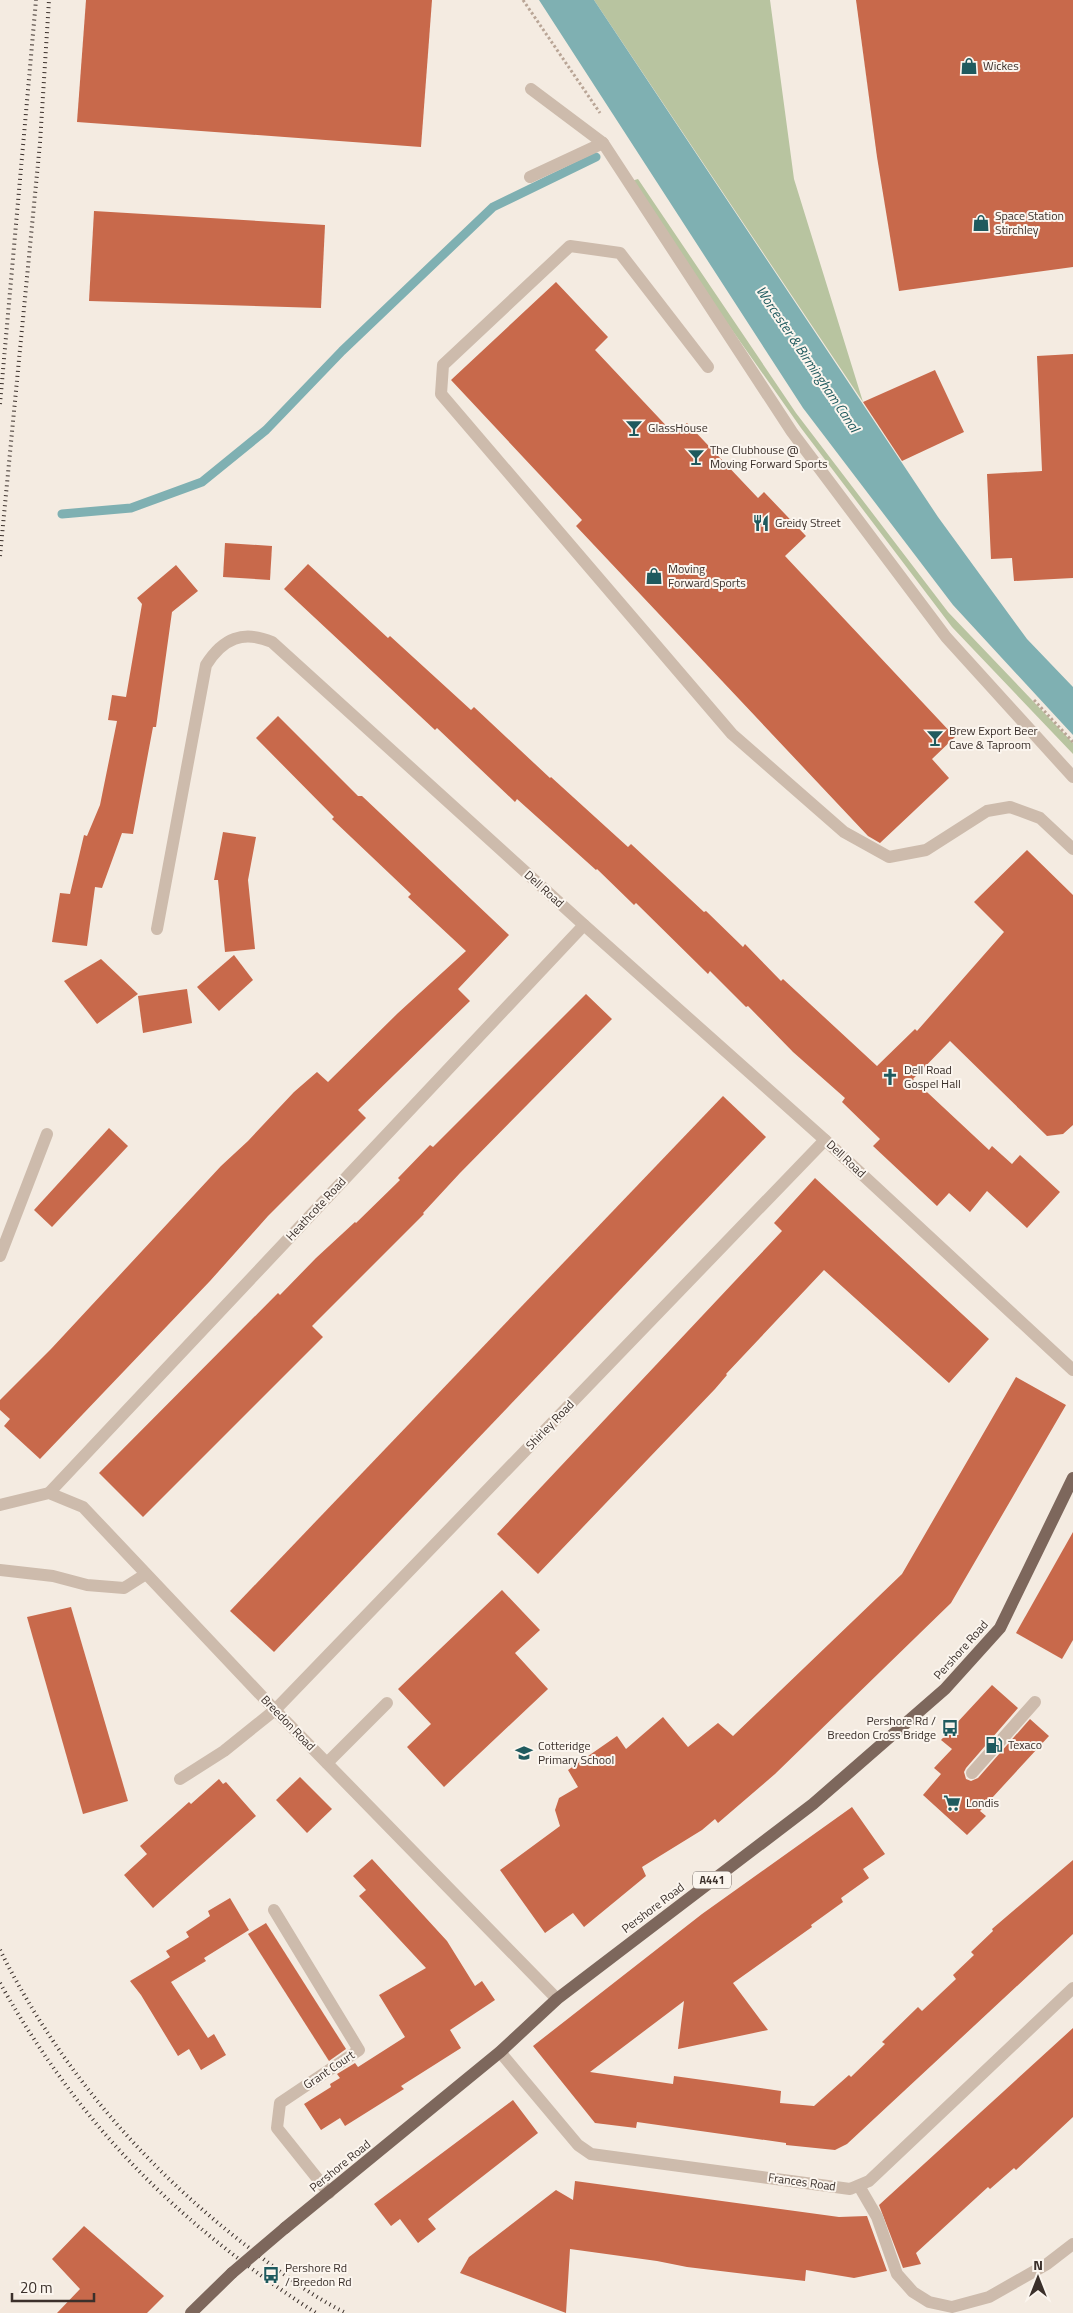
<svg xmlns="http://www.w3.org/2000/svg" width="1073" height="2313" font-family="'Titillium Web',sans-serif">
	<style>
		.green { fill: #b8c4a0 }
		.water { fill: #7fb0b2 }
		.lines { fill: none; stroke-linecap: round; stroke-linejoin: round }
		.stream { stroke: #7fb0b2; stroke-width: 9 }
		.building { fill: #c8694b }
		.path { stroke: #b9a596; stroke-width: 3; stroke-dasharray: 2.5 2.5; stroke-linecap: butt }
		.lane { stroke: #cdbbac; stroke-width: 12 }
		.street { stroke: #cdbbac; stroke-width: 12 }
		.primary { stroke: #7d675c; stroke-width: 12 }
		.rail { stroke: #3b302b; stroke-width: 4; stroke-dasharray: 1 4; stroke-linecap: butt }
		.primary-bridge { stroke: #7d675c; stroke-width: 12 }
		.labels { text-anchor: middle; stroke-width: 4; stroke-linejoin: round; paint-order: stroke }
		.shield { fill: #fbf5ee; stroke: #756b66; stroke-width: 1 }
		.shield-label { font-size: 11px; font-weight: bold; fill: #3b302b }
		.poi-label { font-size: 12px; fill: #3b302b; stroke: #fbf5ee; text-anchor: start }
		.street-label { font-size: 12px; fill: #3b302b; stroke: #fbf5ee }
		.water-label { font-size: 14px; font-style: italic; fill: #1f5a5e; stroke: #fbf5ee }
	</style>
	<rect width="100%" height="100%" fill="#f4ebe1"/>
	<g class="green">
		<path d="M 594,0 L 770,0 L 794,179 L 863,402 Z"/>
		<path d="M 638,179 L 796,413 L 948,612 L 1073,743 L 1073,754 L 952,627 L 801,428 L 628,182 Z"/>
	</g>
	<path class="water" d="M 539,0 L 594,0 L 938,517 L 1027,639 L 1073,687 L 1073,735 L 953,605 L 803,408 Z"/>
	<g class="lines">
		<path class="stream" d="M 62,514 L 131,508 L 202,482 L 266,430 L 342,351 L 493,207 L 596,157"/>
	</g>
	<g class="building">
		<path d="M 86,0 L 432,0 L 421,147 L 77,122 Z"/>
		<path d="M 856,0 L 1073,0 L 1073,267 L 899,291 L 877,157 Z"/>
		<path d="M 94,211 L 325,225 L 321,308 L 89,301 Z"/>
		<path d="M 556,282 L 608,337 L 595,350 L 674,434 L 687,423 L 758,498 L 764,492 L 806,536 L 785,556 L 955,737 L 932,759 L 949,778 L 880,843 L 868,836 L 576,526 L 582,520 L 451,380 Z"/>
		<path d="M 1073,354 L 1073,578 L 1014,581 L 1012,558 L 991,559 L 987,474 L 1042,471 L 1037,356 Z"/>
		<path d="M 935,370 L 964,432 L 902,461 L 863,402 Z"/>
		<path d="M 225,543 L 272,546 L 270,580 L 223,577 Z"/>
		<path d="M 308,564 L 388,638 L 390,636 L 471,710 L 474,707 L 550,778 L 551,777 L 628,847 L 631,844 L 704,912 L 706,911 L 743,947 L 745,944 L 781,981 L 783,979 L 877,1066 L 915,1029 L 917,1031 L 1004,932 L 974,902 L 1027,850 L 1073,895 L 1073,1125 L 1063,1134 L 1047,1136 L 950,1041 L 913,1079 L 989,1150 L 992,1146 L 1012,1164 L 1020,1155 L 1060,1192 L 1027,1228 L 987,1191 L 970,1212 L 949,1193 L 937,1206 L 873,1146 L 880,1139 L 842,1102 L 845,1098 L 793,1052 L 748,1006 L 746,1007 L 710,971 L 708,974 L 636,903 L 634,905 L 597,869 L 596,870 L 517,799 L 515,802 L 437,728 L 435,730 L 284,589 Z"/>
		<path d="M 176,565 L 198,591 L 172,612 L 156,727 L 153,727 L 133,834 L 122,833 L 102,888 L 95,887 L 87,946 L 52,942 L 60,893 L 70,894 L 84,835 L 87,836 L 100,805 L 117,721 L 108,720 L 112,695 L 126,697 L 142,604 L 137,598 Z"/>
		<path d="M 278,716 L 358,796 L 362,796 L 509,935 L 458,989 L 470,1001 L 358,1110 L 366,1118 L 268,1216 L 210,1281 L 40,1459 L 4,1426 L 10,1419 L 0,1410 L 0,1400 L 51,1349 L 221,1166 L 248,1141 L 294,1092 L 317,1072 L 328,1082 L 398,1013 L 466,951 L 408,897 L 411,894 L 332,819 L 334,817 L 256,738 Z"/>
		<path d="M 223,832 L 256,837 L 248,880 L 255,949 L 225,952 L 218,880 L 214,880 Z"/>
		<path d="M 234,955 L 253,980 L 219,1011 L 197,987 Z"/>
		<path d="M 101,959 L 138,994 L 97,1024 L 64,981 Z"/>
		<path d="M 187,989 L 192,1023 L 143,1033 L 138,996 Z"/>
		<path d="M 586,994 L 612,1019 L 460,1173 L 423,1213 L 424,1214 L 312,1326 L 323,1337 L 143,1517 L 99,1473 L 278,1293 L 280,1295 L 316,1258 L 355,1222 L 356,1223 L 400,1180 L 398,1178 L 430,1145 L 433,1147 Z"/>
		<path d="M 723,1096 L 766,1137 L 274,1652 L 230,1611 Z"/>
		<path d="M 109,1128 L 128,1146 L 52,1227 L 34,1210 Z"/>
		<path d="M 815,1178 L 989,1339 L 949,1383 L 824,1270 L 726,1374 L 727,1375 L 715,1389 L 538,1574 L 497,1534 L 782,1231 L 774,1223 Z"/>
		<path d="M 1016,1377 L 1066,1405 L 951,1603 L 775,1774 L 718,1823 L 715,1819 L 702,1830 L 642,1867 L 646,1876 L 584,1927 L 573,1913 L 545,1933 L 500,1870 L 560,1826 L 555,1810 L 559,1798 L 578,1787 L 568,1770 L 617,1736 L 626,1749 L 663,1717 L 688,1747 L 718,1723 L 733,1736 L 902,1574 Z"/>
		<path d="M 1073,1532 L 1073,1640 L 1062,1659 L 1016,1633 Z"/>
		<path d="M 502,1590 L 540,1630 L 515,1653 L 548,1689 L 444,1787 L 407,1747 L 431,1724 L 398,1689 Z"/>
		<path d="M 71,1607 L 128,1801 L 83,1814 L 27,1617 Z"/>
		<path d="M 992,1685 L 1018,1708 L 966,1768 L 964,1772 L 966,1779 L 971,1781 L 978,1778 L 1030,1719 L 1049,1736 L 980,1811 L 986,1816 L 967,1835 L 923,1795 L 941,1774 L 934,1768 L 952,1749 L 941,1740 Z"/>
		<path d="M 300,1777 L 332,1809 L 307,1833 L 276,1800 Z"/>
		<path d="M 219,1779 L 223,1784 L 226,1782 L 256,1816 L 153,1908 L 124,1875 L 147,1854 L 140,1846 L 189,1802 L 191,1804 Z"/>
		<path d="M 852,1807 L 885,1854 L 863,1869 L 869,1878 L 841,1898 L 843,1902 L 811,1925 L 812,1927 L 733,1983 L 768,2030 L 678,2049 L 684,2001 L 590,2072 L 673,2084 L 674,2076 L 781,2091 L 780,2103 L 814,2106 L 849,2075 L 851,2077 L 885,2044 L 882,2042 L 918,2007 L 922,2011 L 956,1979 L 953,1975 L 974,1955 L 971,1952 L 993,1931 L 992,1929 L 1073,1860 L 1073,1934 L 847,2144 L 835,2150 L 786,2145 L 786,2143 L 637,2122 L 636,2128 L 595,2123 L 533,2046 L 702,1914 Z"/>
		<path d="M 372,1859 L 447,1941 L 475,1986 L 482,1981 L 495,2000 L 450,2030 L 461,2048 L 401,2086 L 404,2089 L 345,2126 L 340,2118 L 321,2130 L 304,2104 L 331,2087 L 330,2084 L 340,2078 L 337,2074 L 355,2063 L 358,2067 L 405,2037 L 379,1995 L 426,1968 L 359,1896 L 366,1890 L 353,1876 Z"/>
		<path d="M 230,1898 L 249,1930 L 204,1958 L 206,1961 L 171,1982 L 208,2038 L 214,2034 L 226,2055 L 201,2070 L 189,2049 L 178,2056 L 141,1995 L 130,1981 L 170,1957 L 166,1951 L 189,1937 L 186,1932 L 210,1916 L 208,1911 Z"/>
		<path d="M 266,1923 L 346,2049 L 329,2061 L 248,1934 Z"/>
		<path d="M 1073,2028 L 1073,2117 L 1016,2170 L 1014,2168 L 990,2189 L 988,2187 L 916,2253 L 921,2264 L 903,2268 L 879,2205 Z"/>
		<path d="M 513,2100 L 538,2133 L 428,2219 L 436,2229 L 418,2243 L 400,2219 L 391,2226 L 374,2204 Z"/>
		<path d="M 575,2181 L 839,2217 L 867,2216 L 887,2271 L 854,2278 L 806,2270 L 805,2281 L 687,2267 L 657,2261 L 570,2249 L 566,2313 L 460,2273 L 469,2257 L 556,2190 L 573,2200 Z"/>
		<path d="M 84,2226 L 164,2296 L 147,2313 L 57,2313 L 80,2289 L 52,2259 Z"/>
	</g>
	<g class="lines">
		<g class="path">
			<path d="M 523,0 L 600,113"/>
			<path d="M 1034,700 L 1073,742"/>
		</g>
		<g class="lane">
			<path d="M 531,89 L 603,143"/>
			<path d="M 530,177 L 603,143 L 792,432 L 946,637 L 1073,777"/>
			<path d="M 708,367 L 620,253 L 570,246 L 443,365 L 441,394 L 732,734 L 844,832 L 889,857 L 926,850 L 987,811 L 1010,807 L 1040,818 L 1073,849"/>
			<path d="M 0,1256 L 47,1134"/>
			<path d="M 327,1763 L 387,1703"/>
			<path d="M 972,1773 L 1035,1702"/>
			<path d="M 274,1910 L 359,2050 L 280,2103 L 277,2128 L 329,2193"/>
			<path d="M 859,2186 L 877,2217 L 897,2274 L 913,2292 L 929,2302 L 952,2307 L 989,2297 L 1047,2264 L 1073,2244"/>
		</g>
		<g class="street">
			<path d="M 157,929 L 206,665 C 223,638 243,630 272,642 L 584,925 L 825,1140 L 1073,1370"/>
			<path d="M 49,1493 L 584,925"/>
			<path d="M 0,1505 L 49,1493 L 83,1507 L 275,1710 L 557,1999"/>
			<path d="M 0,1570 L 53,1576 L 87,1585 L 124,1588 L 146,1574"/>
			<path d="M 180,1779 L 224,1751 L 275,1710 L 825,1140"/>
			<path d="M 500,2052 L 578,2145 L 591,2154 L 850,2189 L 869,2181 L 1073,1988"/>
		</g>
		<g class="primary">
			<path d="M 285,2228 L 500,2052 L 557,1999 L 813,1804 L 945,1689 L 1000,1628 L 1073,1478"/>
			<path d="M 191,2313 L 232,2273"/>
		</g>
		<g class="rail">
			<path d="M 0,404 L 36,0"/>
			<path d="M 0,556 L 40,143 L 49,0"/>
			<path d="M 0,1950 C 59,2068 144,2167 248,2247 C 279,2271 311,2296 346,2313"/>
			<path d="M 0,1983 C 82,2128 177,2223 316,2313"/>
		</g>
		<path class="primary-bridge" d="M 232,2273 L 285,2228"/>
	</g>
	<defs>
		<g id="shop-bare" transform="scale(1.35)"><path d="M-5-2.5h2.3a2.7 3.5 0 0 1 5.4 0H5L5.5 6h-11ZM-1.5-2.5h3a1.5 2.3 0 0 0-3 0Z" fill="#1f5a5e" stroke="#fbf5ee" stroke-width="2.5" paint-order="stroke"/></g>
		<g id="bar-bare" transform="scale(1.35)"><path d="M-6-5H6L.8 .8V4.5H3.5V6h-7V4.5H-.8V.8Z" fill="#1f5a5e" stroke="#fbf5ee" stroke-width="2.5" paint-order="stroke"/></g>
		<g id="restaurant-bare" transform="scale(1.35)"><path d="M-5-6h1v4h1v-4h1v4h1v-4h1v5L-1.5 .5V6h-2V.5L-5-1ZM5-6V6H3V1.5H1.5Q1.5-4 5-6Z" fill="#1f5a5e" stroke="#fbf5ee" stroke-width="2.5" paint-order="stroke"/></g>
		<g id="church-bare" transform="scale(1.35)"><path d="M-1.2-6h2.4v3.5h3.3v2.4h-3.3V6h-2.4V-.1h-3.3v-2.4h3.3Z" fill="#1f5a5e" stroke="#fbf5ee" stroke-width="2.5" paint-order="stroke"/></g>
		<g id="bus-bare" transform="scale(1.35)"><path d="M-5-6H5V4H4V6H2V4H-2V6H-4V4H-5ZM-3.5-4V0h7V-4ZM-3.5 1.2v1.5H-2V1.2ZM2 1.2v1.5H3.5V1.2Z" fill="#1f5a5e" stroke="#fbf5ee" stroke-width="2.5" paint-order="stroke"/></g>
		<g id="fuel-bare" transform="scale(1.35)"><path d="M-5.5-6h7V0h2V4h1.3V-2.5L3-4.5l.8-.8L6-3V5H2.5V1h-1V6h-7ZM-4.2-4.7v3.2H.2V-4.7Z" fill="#1f5a5e" stroke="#fbf5ee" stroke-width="2.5" paint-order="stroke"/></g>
		<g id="school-bare" transform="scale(1.35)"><path d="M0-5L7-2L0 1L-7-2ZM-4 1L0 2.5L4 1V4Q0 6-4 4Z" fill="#1f5a5e" stroke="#fbf5ee" stroke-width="2.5" paint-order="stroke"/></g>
		<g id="supermarket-bare" transform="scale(1.35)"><path d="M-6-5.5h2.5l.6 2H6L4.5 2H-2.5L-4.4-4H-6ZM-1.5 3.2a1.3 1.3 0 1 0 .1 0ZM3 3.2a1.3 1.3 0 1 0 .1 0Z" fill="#1f5a5e" stroke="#fbf5ee" stroke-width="2.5" paint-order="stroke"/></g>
	</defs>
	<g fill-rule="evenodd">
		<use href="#shop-bare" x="969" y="66"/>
		<use href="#shop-bare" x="981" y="223"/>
		<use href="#bar-bare" x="634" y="428"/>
		<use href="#bar-bare" x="696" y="457"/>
		<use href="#restaurant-bare" x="761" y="523"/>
		<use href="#shop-bare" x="654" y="576"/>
		<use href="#bar-bare" x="935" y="738"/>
		<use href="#church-bare" x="890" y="1077"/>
		<use href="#bus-bare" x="950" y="1728"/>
		<use href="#fuel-bare" x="994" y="1745"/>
		<use href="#school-bare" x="524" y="1753"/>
		<use href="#supermarket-bare" x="952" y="1803"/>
		<use href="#bus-bare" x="271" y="2275"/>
	</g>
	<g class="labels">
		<rect class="shield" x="693" y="1871.5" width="38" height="17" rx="4"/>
		<g class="shield-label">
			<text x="712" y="1884">A441</text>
		</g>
		<g class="poi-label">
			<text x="983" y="70">Wickes</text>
			<text x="995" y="220">Space Station<tspan x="995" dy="14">Stirchley</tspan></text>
			<text x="648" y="432">GlassHouse</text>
			<text x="710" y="454">The Clubhouse @<tspan x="710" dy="14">Moving Forward Sports</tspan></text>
			<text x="775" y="527">Greidy Street</text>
			<text x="668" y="573">Moving<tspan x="668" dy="14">Forward Sports</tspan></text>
			<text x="949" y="735">Brew Export Beer<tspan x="949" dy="14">Cave &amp; Taproom</tspan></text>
			<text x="904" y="1074">Dell Road<tspan x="904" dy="14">Gospel Hall</tspan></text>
			<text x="936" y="1725" text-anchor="end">Pershore Rd /<tspan x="936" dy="14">Breedon Cross Bridge</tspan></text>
			<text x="1008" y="1749">Texaco</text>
			<text x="538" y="1750">Cotteridge<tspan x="538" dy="14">Primary School</tspan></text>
			<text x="966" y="1807">Londis</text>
			<text x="285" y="2272">Pershore Rd<tspan x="285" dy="14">/ Breedon Rd</tspan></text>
		</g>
		<g class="street-label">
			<text transform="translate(544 889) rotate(42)" y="4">Dell Road</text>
			<text transform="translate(846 1159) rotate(43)" y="4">Dell Road</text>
			<text transform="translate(316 1209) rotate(-47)" y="4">Heathcote Road</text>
			<text transform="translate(550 1425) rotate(-46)" y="4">Shirley Road</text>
			<text transform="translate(961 1650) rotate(-48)" y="4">Pershore Road</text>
			<text transform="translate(288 1723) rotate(46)" y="4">Breedon Road</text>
			<text transform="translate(653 1908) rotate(-37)" y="4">Pershore Road</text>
			<text transform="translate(329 2070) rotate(-34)" y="4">Grant Court</text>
			<text transform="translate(340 2166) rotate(-39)" y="4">Pershore Road</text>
			<text transform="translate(802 2182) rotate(8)" y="4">Frances Road</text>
		</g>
		<g class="water-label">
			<text transform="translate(808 359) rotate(56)" y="5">Worcester &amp; Birmingham Canal</text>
		</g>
	</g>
	<g transform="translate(1038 2278)" stroke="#fbf5ee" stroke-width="4" paint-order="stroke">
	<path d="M0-4L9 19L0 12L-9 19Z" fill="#3b302b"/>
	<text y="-8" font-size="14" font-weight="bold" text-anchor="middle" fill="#3b302b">N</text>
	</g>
	<path d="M12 2293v8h82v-8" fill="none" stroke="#3b302b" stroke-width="2.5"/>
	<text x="20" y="2293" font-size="15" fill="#3b302b" stroke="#fbf5ee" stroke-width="4" paint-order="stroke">20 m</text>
</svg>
